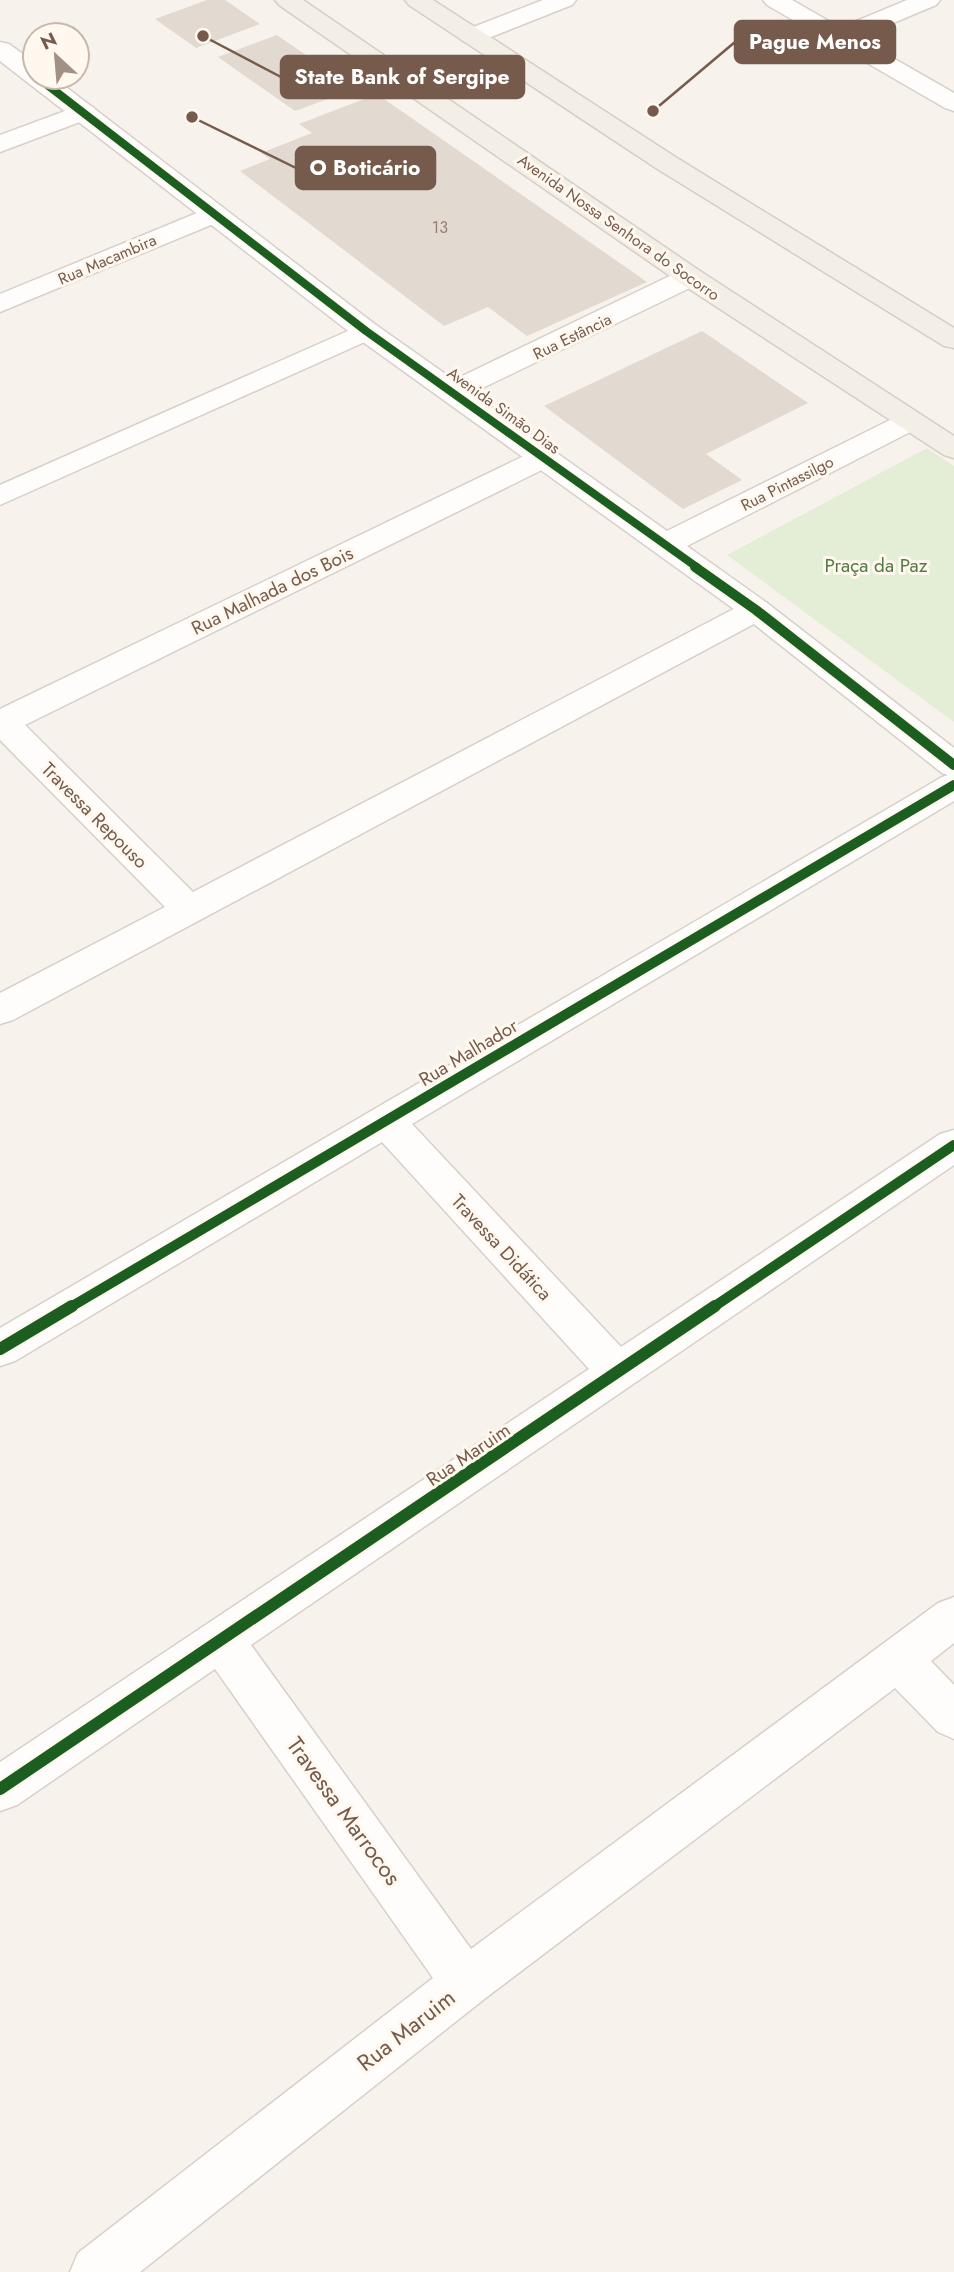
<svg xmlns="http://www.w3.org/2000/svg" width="954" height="2272" font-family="Jost,sans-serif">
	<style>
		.green { fill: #e4eed7 }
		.building { fill: #e2d9d1 }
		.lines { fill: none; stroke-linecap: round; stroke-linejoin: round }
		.minor-casing { stroke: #d7d0ca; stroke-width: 3 }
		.tertiary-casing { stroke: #d7d0ca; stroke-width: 3 }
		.primary-casing { stroke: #d6cdc6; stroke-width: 3 }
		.minor { fill: #fefdfc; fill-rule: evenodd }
		.tertiary { fill: #fefdfc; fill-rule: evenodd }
		.primary { fill: #f3eee6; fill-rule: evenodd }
		.cycleway-far2-casing { stroke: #fff8ee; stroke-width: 11 }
		.cycleway-far1-casing { stroke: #fff8ee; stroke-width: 14 }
		.cycleway-casing { stroke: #fff8ee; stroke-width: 17 }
		.cycleway-far2 { stroke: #1b5e20; stroke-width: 8 }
		.cycleway-far1 { stroke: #1b5e20; stroke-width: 10 }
		.cycleway { stroke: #1b5e20; stroke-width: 12 }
		.labels { text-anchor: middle; stroke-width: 6; stroke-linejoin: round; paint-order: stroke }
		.number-label { font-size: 16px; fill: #937d70 }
		.far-street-label { font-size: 16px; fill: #765b4c; stroke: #fff8ee }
		.park-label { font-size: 19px; fill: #547b44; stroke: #fff8ee }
		.street-label { font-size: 19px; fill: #765b4c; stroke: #fff8ee }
		.near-street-label { font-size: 23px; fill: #765b4c; stroke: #fff8ee }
		.leader { fill: none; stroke: #765b4c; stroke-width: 2.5 }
		.callout-dot { fill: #765b4c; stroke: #fff8ee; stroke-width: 2.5 }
		.callout { fill: #765b4c; stroke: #765b4c; stroke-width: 2.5 }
		.callout-label { font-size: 21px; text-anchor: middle; font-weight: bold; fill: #fff }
	</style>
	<rect width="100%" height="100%" fill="#f7f3ec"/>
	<path class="green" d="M 927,448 L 954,466 L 954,722 L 727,555 Z"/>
	<g class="building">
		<path d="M 207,0 L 225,0 L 260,24 L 196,48 L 155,19 Z"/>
		<path d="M 277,35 L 355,89 L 295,111 L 218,57 Z"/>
		<path d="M 377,94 L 647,282 L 527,336 L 488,307 L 444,326 L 240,171 L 270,159 L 261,153 L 312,133 L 299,124 Z"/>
		<path d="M 702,331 L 808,403 L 706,454 L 742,480 L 683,509 L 544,406 Z"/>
	</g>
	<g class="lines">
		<g class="minor-casing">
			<g id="minor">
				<path d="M 907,0 L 940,0 L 936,5 L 848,42 L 839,44 L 830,42 L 827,37 L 830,32 Z"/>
				<path d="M 84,104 L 93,107 L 97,112 L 93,117 L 0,152 L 0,135 Z"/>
				<path d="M 214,206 L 223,208 L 227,214 L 223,220 L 0,312 L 0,294 Z"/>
				<path d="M 366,323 L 376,325 L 380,331 L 376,337 L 0,505 L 0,485 Z"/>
				<path d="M 543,449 L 554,452 L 558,458 L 554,464 L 25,725 L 193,892 L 745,603 L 756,600 L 767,603 L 772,610 L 767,617 L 13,1020 L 0,1024 L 0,993 L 165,907 L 0,740 L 0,709 L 532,452 Z"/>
				<path d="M 954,773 L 954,801 L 412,1124 L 621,1347 L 940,1134 L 954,1130 L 954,1165 L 251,1645 L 471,1949 L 938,1603 L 954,1597 L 954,1643 L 931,1661 L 954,1685 L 954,1739 L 938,1732 L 895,1688 L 483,2000 L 140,2272 L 70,2272 L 78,2253 L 433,1978 L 215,1669 L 17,1805 L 0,1811 L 0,1762 L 589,1369 L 382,1142 L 15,1361 L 0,1366 L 0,1328 L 942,777 Z"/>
			</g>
		</g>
		<g class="tertiary-casing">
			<g id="tertiary">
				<path d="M 543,0 L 576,0 L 572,5 L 481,41 L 472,43 L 463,41 L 460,36 L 463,31 Z"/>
				<path d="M 763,0 L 792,0 L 954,93 L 954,111 L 945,108 L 767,5 Z"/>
				<path d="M 0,42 L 9,44 L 35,63 L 35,77 L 53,77 L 376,325 L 454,380 L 680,271 L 690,269 L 700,271 L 704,277 L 700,283 L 472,393 L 667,531 L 900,415 L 910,412 L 920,415 L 925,421 L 920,427 L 687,546 L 767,603 L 954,748 L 954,777 L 942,773 L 745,617 L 356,337 L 0,61 Z"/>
			</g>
		</g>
		<g class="primary-casing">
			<g id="primary">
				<path d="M 275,0 L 303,0 L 700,271 L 954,436 L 954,458 L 944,455 L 680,283 L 279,5 Z"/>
				<path d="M 405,0 L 433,0 L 677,158 L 954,328 L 954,348 L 944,346 L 659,170 L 409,5 Z"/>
			</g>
		</g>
		<use href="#minor" class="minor"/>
		<use href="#tertiary" class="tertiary"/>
		<use href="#primary" class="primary"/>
		<g class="cycleway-far2-casing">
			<path id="cycleway-far2" d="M 37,77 L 366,331 L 698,568"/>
		</g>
		<g class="cycleway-far1-casing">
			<g id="cycleway-far1">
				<path d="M 695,567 L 756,610 L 954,765"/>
				<path d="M 69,1308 L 954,785"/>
				<path d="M 712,1308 L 954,1145"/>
			</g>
		</g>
		<g class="cycleway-casing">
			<g id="cycleway">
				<path d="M 0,1349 L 72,1306"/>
				<path d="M 0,1789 L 715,1306"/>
			</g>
		</g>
		<use href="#cycleway-far2" class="cycleway-far2"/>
		<use href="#cycleway-far1" class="cycleway-far1"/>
		<use href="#cycleway" class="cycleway"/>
	</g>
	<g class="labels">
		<g class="number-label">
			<text x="440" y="233">13</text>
		</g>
		<g class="far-street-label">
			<text transform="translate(619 227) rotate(35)" y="6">Avenida Nossa Senhora do Socorro</text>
			<text transform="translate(107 259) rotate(-23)" y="6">Rua Macambira</text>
			<text transform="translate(572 336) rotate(-26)" y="6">Rua Estância</text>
			<text transform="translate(504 410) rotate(36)" y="6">Avenida Simão Dias</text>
			<text transform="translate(787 483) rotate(-27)" y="6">Rua Pintassilgo</text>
		</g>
		<g class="park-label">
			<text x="876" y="572">Praça da Paz</text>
		</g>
		<g class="street-label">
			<text transform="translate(272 590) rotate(-26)" y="7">Rua Malhada dos Bois</text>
			<text transform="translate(95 815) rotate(45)" y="7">Travessa Repouso</text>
			<text transform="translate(468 1052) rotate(-31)" y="7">Rua Malhador</text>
			<text transform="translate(502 1247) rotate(47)" y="7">Travessa Didática</text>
			<text transform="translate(468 1454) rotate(-34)" y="7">Rua Maruim</text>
		</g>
		<g class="near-street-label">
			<text transform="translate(344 1811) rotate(54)" y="8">Travessa Marrocos</text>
			<text transform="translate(406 2030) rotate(-38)" y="8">Rua Maruim</text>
		</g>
	</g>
	<path class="leader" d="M653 111L735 42M203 36L281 77M192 117L296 168"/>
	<g class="callout-dot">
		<circle cx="653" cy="111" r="7"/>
		<circle cx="203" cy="36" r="7"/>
		<circle cx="192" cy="117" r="7"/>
	</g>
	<g class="callout">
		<rect x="735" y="21" width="160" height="42" rx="7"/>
		<rect x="281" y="56" width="243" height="42" rx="7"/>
		<rect x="296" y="147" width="139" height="42" rx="7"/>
	</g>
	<g class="callout-label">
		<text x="815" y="49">Pague Menos</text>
		<text x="402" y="84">State Bank of Sergipe</text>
		<text x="365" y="175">O Boticário</text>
	</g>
	<g transform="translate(56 56) rotate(334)"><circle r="33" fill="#fff8ee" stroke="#c8b9ad" stroke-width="2"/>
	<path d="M0-5L12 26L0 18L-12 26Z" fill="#a39084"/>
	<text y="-10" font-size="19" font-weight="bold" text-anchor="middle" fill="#765b4c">N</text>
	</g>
</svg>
